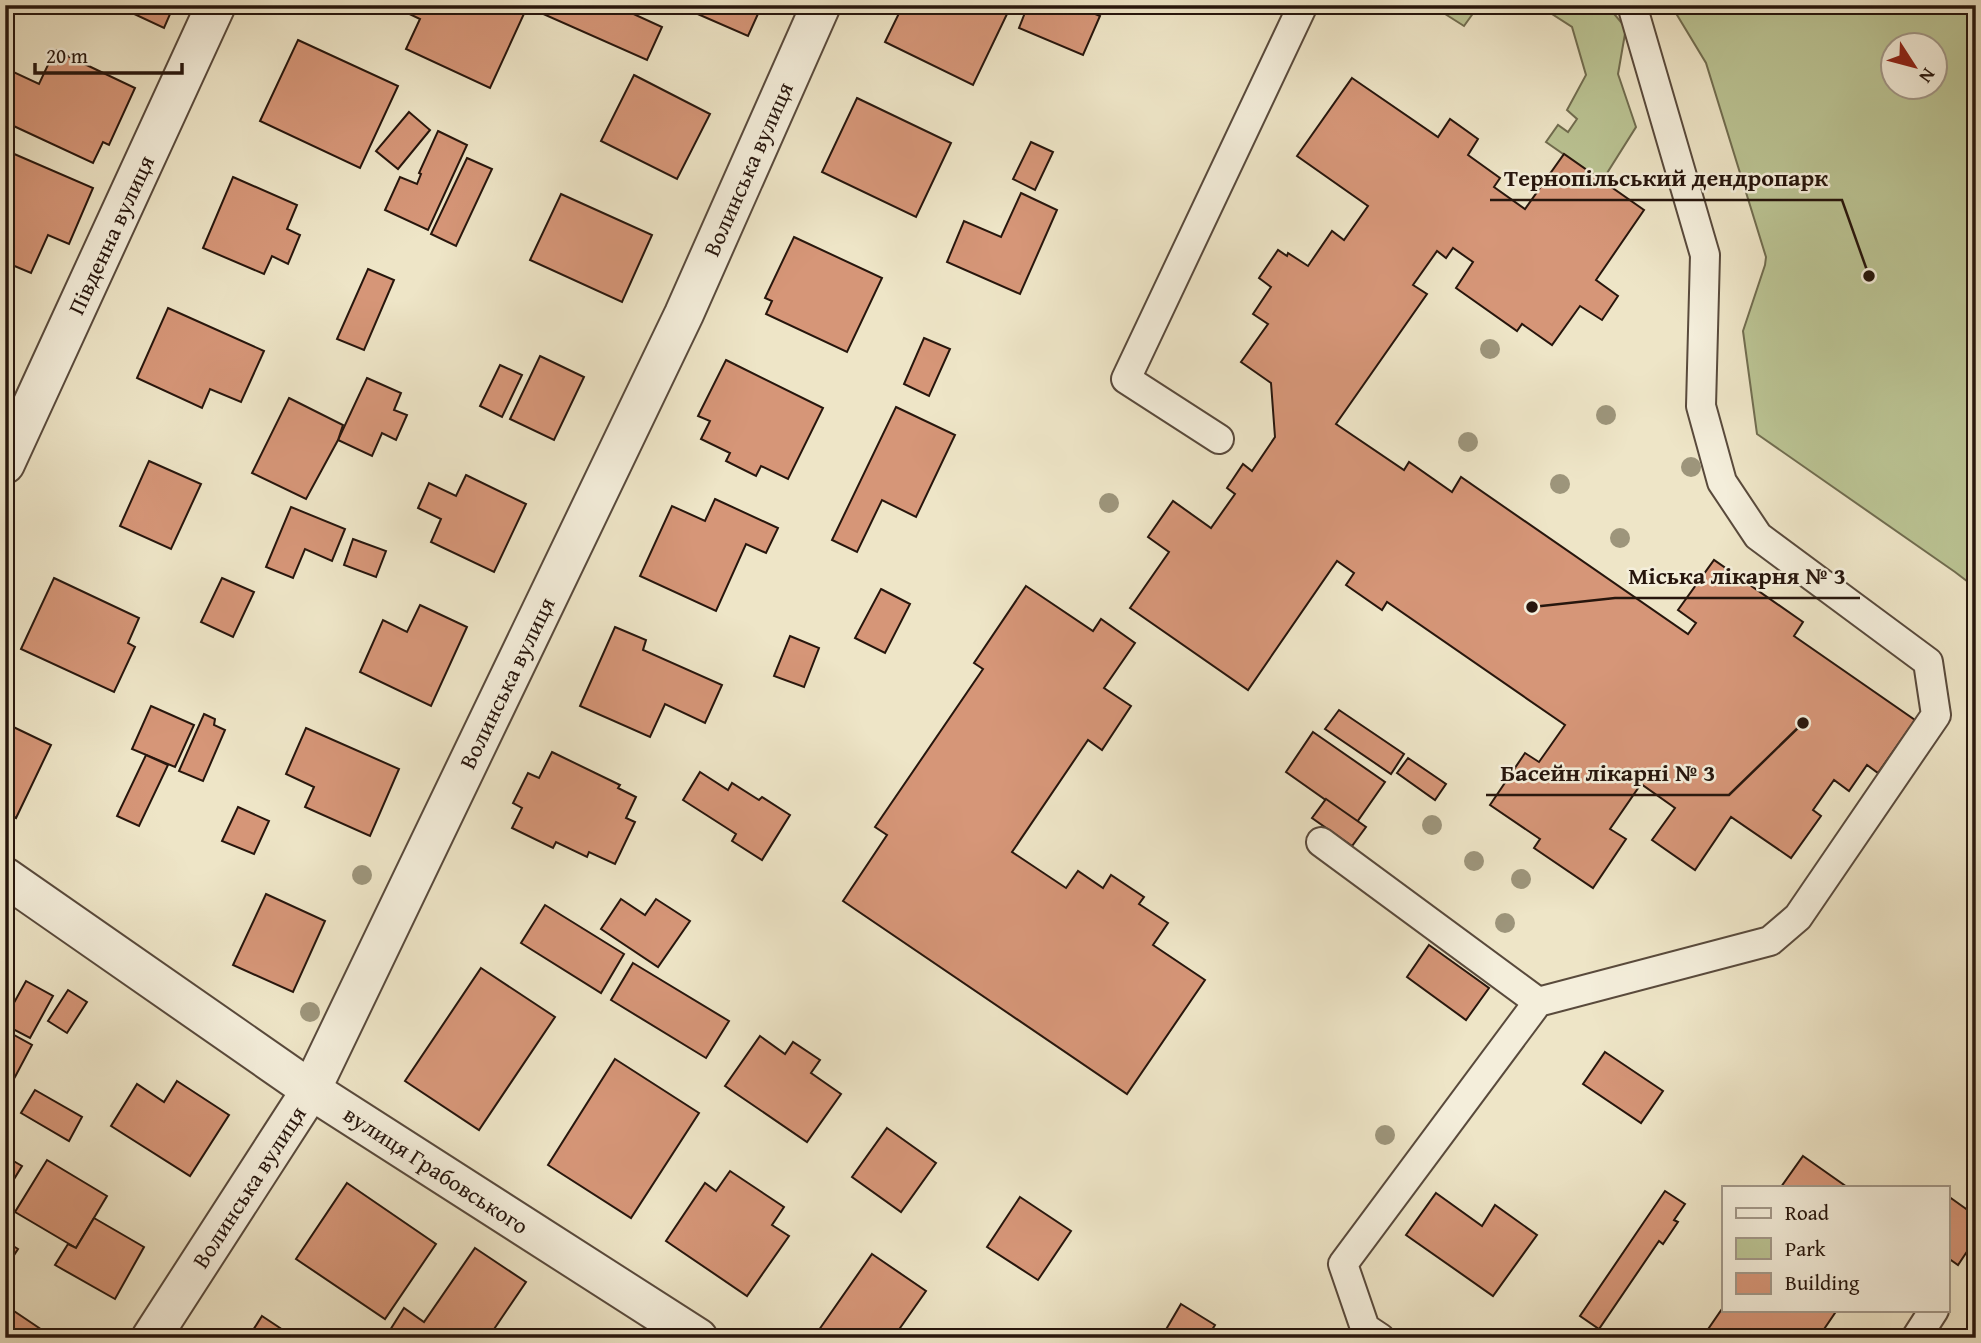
<svg xmlns="http://www.w3.org/2000/svg" width="1981" height="1343" font-family="'Gentium Book Plus',serif">
	<style>
		.green { fill: #bbc494; stroke: #716d50; stroke-width: 2; fill-rule: evenodd }
		.building { fill: #d69678; stroke: #27160d; stroke-width: 2 }
		.lines { fill: none; stroke-linecap: round; stroke-linejoin: round }
		.service-casing { stroke: #594a3c; stroke-width: 32 }
		.minor-casing { stroke: #594a3c; stroke-width: 42 }
		.service { stroke: #f4eedb; stroke-width: 28 }
		.minor { stroke: #f4eedb; stroke-width: 38 }
		.tree { fill: #9d957b }
		.labels { text-anchor: middle; stroke-width: 5; stroke-linejoin: round; paint-order: stroke }
		.street-label { font-size: 23px; fill: #27160d; stroke: #f4eedb }
		.leader { fill: none; stroke: #27160d; stroke-width: 2.5 }
		.callout-dot { fill: #27160d; stroke: #f4eedb; stroke-width: 2.5 }
		.callout-label { font-size: 24px; text-anchor: middle; font-weight: bold; fill: #27160d; stroke: #f4eedb; stroke-width: 5; stroke-linejoin: round; paint-order: stroke }
	</style>
	<rect width="100%" height="100%" fill="#eee5c7"/>
	<filter id="stains"><feTurbulence type="fractalNoise" baseFrequency=".00286" numOctaves="4"/><feColorMatrix values="0 0 0 0 .2 0 0 0 0 .09 0 0 0 0 .02 0 0 0 .5 -.17"/></filter>
	<radialGradient id="worn" r=".72"><stop offset=".6" stop-color="#630" stop-opacity="0"/><stop offset="1" stop-color="#630" stop-opacity=".3"/></radialGradient>
	<g class="green">
		<path d="M 1431,5 L 1479,5 L 1464,26 Z"/>
		<path d="M 1538,5 L 1604,5 L 1610,9 L 1626,28 L 1618,74 L 1636,127 L 1602,181 L 1546,142 L 1558,125 L 1568,132 L 1577,119 L 1567,110 L 1586,75 L 1572,27 Z"/>
		<path d="M 1671,5 L 1976,5 L 1976,591 L 1972,585 L 1955,572 L 1757,434 L 1743,331 L 1765,265 L 1766,257 L 1706,63 ZM 1894,46 L 1936,46 L 1936,88 L 1894,88 Z"/>
	</g>
	<g class="building">
		<path d="M 115,5 L 174,5 L 164,28 Z"/>
		<path d="M 403,5 L 528,5 L 490,88 L 406,49 L 420,19 L 401,10 Z"/>
		<path d="M 545,5 L 614,5 L 662,27 L 647,60 L 541,13 Z"/>
		<path d="M 677,5 L 762,5 L 748,36 Z"/>
		<path d="M 903,5 L 993,5 L 1008,12 L 973,85 L 885,42 Z"/>
		<path d="M 1028,5 L 1074,5 L 1100,16 L 1083,55 L 1019,28 Z"/>
		<path d="M 298,40 L 398,86 L 360,168 L 260,121 Z"/>
		<path d="M 55,50 L 135,88 L 109,145 L 103,142 L 93,163 L 5,122 L 5,68 L 39,84 Z"/>
		<path d="M 634,75 L 710,114 L 677,179 L 601,141 Z"/>
		<path d="M 1352,78 L 1438,137 L 1450,119 L 1478,139 L 1468,155 L 1500,178 L 1494,187 L 1525,209 L 1564,154 L 1644,210 L 1596,280 L 1618,296 L 1602,320 L 1580,306 L 1552,345 L 1522,324 L 1517,331 L 1456,288 L 1473,262 L 1453,248 L 1446,258 L 1437,251 L 1413,285 L 1427,294 L 1336,424 L 1404,470 L 1409,462 L 1452,492 L 1461,477 L 1688,634 L 1696,623 L 1678,610 L 1714,560 L 1803,622 L 1794,636 L 1915,720 L 1878,773 L 1867,765 L 1849,791 L 1834,780 L 1813,810 L 1821,816 L 1791,858 L 1731,817 L 1695,870 L 1652,840 L 1675,808 L 1641,784 L 1610,829 L 1626,839 L 1593,888 L 1534,848 L 1540,839 L 1490,805 L 1525,753 L 1539,762 L 1565,725 L 1387,602 L 1382,610 L 1346,585 L 1354,573 L 1337,561 L 1248,690 L 1130,608 L 1169,552 L 1148,537 L 1173,501 L 1211,528 L 1235,494 L 1227,488 L 1243,464 L 1252,471 L 1275,437 L 1271,383 L 1241,362 L 1268,324 L 1253,314 L 1271,287 L 1259,278 L 1278,250 L 1287,256 L 1288,253 L 1308,266 L 1332,231 L 1344,240 L 1368,206 L 1297,156 Z"/>
		<path d="M 857,98 L 951,143 L 916,217 L 822,172 Z"/>
		<path d="M 409,112 L 430,130 L 398,169 L 376,151 Z"/>
		<path d="M 438,131 L 467,145 L 428,230 L 385,210 L 400,177 L 417,184 L 421,174 L 419,173 Z"/>
		<path d="M 1031,142 L 1053,152 L 1035,190 L 1013,179 Z"/>
		<path d="M 5,150 L 93,188 L 69,244 L 48,235 L 31,273 L 5,262 Z"/>
		<path d="M 467,158 L 492,169 L 456,246 L 431,234 Z"/>
		<path d="M 233,177 L 297,205 L 287,229 L 300,235 L 288,264 L 272,256 L 264,274 L 203,248 Z"/>
		<path d="M 1021,193 L 1057,210 L 1020,294 L 947,262 L 964,221 L 1001,237 Z"/>
		<path d="M 561,194 L 652,235 L 622,302 L 530,260 Z"/>
		<path d="M 794,237 L 882,278 L 847,352 L 766,314 L 772,301 L 765,298 Z"/>
		<path d="M 368,269 L 394,280 L 364,350 L 337,339 Z"/>
		<path d="M 168,308 L 264,351 L 241,402 L 210,389 L 202,408 L 137,378 Z"/>
		<path d="M 924,338 L 950,349 L 929,396 L 904,384 Z"/>
		<path d="M 540,356 L 584,377 L 554,440 L 510,419 Z"/>
		<path d="M 726,360 L 823,408 L 788,479 L 761,466 L 756,476 L 726,461 L 730,453 L 701,439 L 710,421 L 698,416 Z"/>
		<path d="M 500,365 L 522,375 L 502,417 L 480,406 Z"/>
		<path d="M 367,378 L 401,393 L 394,410 L 407,415 L 396,440 L 382,433 L 372,456 L 338,440 Z"/>
		<path d="M 289,398 L 343,425 L 338,440 L 306,499 L 252,473 Z"/>
		<path d="M 896,407 L 955,435 L 916,517 L 882,500 L 857,552 L 832,540 Z"/>
		<path d="M 149,461 L 201,484 L 171,549 L 120,526 Z"/>
		<path d="M 466,475 L 526,504 L 494,572 L 431,542 L 441,519 L 418,508 L 429,483 L 456,496 Z"/>
		<path d="M 715,499 L 778,528 L 766,553 L 746,544 L 716,611 L 640,576 L 672,506 L 705,521 Z"/>
		<path d="M 291,507 L 345,529 L 332,561 L 305,549 L 293,578 L 266,567 Z"/>
		<path d="M 353,539 L 386,551 L 376,577 L 344,565 Z"/>
		<path d="M 54,578 L 139,618 L 128,643 L 135,647 L 114,692 L 21,649 Z"/>
		<path d="M 222,578 L 254,592 L 233,637 L 201,622 Z"/>
		<path d="M 1026,586 L 1093,631 L 1101,619 L 1135,643 L 1104,688 L 1131,706 L 1102,750 L 1088,740 L 1012,852 L 1066,888 L 1078,871 L 1103,888 L 1111,875 L 1144,897 L 1139,904 L 1168,923 L 1153,945 L 1205,980 L 1127,1094 L 843,901 L 887,835 L 875,827 L 983,669 L 974,663 Z"/>
		<path d="M 881,589 L 910,604 L 885,653 L 855,638 Z"/>
		<path d="M 420,605 L 467,627 L 431,706 L 360,672 L 383,620 L 407,632 Z"/>
		<path d="M 615,627 L 646,640 L 643,650 L 722,685 L 705,723 L 665,704 L 650,737 L 580,706 Z"/>
		<path d="M 790,636 L 819,648 L 804,687 L 774,676 Z"/>
		<path d="M 151,706 L 194,725 L 175,767 L 132,749 Z"/>
		<path d="M 1339,710 L 1404,754 L 1391,774 L 1325,729 Z"/>
		<path d="M 204,714 L 215,719 L 214,725 L 225,730 L 203,781 L 179,771 Z"/>
		<path d="M 5,723 L 51,745 L 16,818 L 5,812 Z"/>
		<path d="M 306,728 L 399,769 L 370,836 L 305,807 L 314,787 L 286,774 Z"/>
		<path d="M 1313,732 L 1385,782 L 1357,822 L 1286,772 Z"/>
		<path d="M 552,752 L 620,785 L 618,788 L 636,797 L 626,818 L 635,822 L 615,864 L 589,852 L 587,857 L 556,842 L 553,848 L 512,828 L 522,808 L 513,803 L 528,773 L 539,778 Z"/>
		<path d="M 146,755 L 168,765 L 139,826 L 117,816 Z"/>
		<path d="M 1408,758 L 1446,784 L 1435,800 L 1397,773 Z"/>
		<path d="M 700,772 L 728,790 L 732,783 L 759,800 L 762,797 L 790,815 L 762,860 L 732,841 L 736,834 L 683,800 Z"/>
		<path d="M 1326,799 L 1366,827 L 1352,846 L 1312,818 Z"/>
		<path d="M 238,807 L 269,821 L 254,854 L 222,841 Z"/>
		<path d="M 266,894 L 325,921 L 293,992 L 233,965 Z"/>
		<path d="M 621,899 L 645,915 L 656,899 L 690,921 L 658,967 L 601,929 Z"/>
		<path d="M 545,905 L 624,954 L 601,993 L 521,943 Z"/>
		<path d="M 1429,945 L 1489,988 L 1466,1020 L 1407,977 Z"/>
		<path d="M 633,963 L 729,1021 L 706,1058 L 611,1000 Z"/>
		<path d="M 481,968 L 555,1017 L 479,1130 L 405,1081 Z"/>
		<path d="M 26,981 L 53,996 L 30,1038 L 5,1025 L 5,1019 Z"/>
		<path d="M 68,990 L 87,1002 L 67,1033 L 48,1021 Z"/>
		<path d="M 5,1030 L 32,1045 L 7,1092 L 5,1091 Z"/>
		<path d="M 760,1036 L 785,1054 L 793,1042 L 820,1060 L 811,1073 L 841,1094 L 807,1142 L 725,1086 Z"/>
		<path d="M 1605,1052 L 1663,1091 L 1641,1123 L 1583,1084 Z"/>
		<path d="M 615,1059 L 699,1113 L 631,1218 L 548,1165 Z"/>
		<path d="M 177,1081 L 229,1115 L 190,1176 L 111,1126 L 137,1084 L 164,1102 Z"/>
		<path d="M 35,1090 L 82,1117 L 69,1141 L 21,1113 Z"/>
		<path d="M 887,1128 L 936,1163 L 901,1212 L 852,1177 Z"/>
		<path d="M 5,1156 L 22,1166 L 5,1194 Z"/>
		<path d="M 1803,1156 L 1847,1187 L 1781,1187 Z"/>
		<path d="M 47,1160 L 107,1196 L 76,1248 L 15,1212 Z"/>
		<path d="M 730,1171 L 784,1207 L 772,1225 L 789,1236 L 747,1296 L 666,1241 L 705,1183 L 716,1191 Z"/>
		<path d="M 347,1183 L 436,1244 L 385,1319 L 296,1259 Z"/>
		<path d="M 1665,1191 L 1685,1204 L 1674,1220 L 1678,1222 L 1663,1244 L 1659,1241 L 1599,1329 L 1580,1316 Z"/>
		<path d="M 1436,1193 L 1482,1226 L 1495,1205 L 1537,1235 L 1493,1296 L 1406,1235 Z"/>
		<path d="M 1948,1196 L 1976,1216 L 1976,1238 L 1958,1265 L 1948,1258 Z"/>
		<path d="M 1020,1197 L 1071,1231 L 1038,1280 L 987,1247 Z"/>
		<path d="M 94,1218 L 144,1247 L 115,1299 L 55,1265 L 68,1244 L 76,1248 Z"/>
		<path d="M 5,1241 L 18,1249 L 5,1269 Z"/>
		<path d="M 475,1248 L 526,1282 L 488,1338 L 385,1338 L 404,1308 L 424,1322 Z"/>
		<path d="M 872,1254 L 926,1291 L 893,1338 L 814,1337 Z"/>
		<path d="M 1181,1304 L 1215,1325 L 1207,1338 L 1161,1338 Z"/>
		<path d="M 5,1305 L 54,1338 L 5,1338 Z"/>
		<path d="M 1724,1306 L 1724,1310 L 1837,1310 L 1818,1338 L 1702,1338 Z"/>
		<path d="M 262,1316 L 295,1338 L 248,1338 Z"/>
	</g>
	<g class="lines">
		<g class="service-casing">
			<g id="service">
				<path d="M 1219,439 L 1126,379 L 1303,5"/>
				<path d="M 1321,842 L 1538,1002"/>
				<path d="M 1380,1338 L 1365,1328 L 1343,1264 L 1538,1002 L 1770,941 L 1798,917 L 1936,715 L 1928,662 L 1758,536 L 1722,482 L 1701,406 L 1705,255 L 1632,5"/>
				<path d="M 1916,1338 L 1934,1310"/>
			</g>
		</g>
		<g class="minor-casing">
			<g id="minor">
				<path d="M 5,464 L 216,5"/>
				<path d="M 5,877 L 311,1090 L 698,1338"/>
				<path d="M 151,1338 L 311,1090 L 684,314 L 821,5"/>
			</g>
		</g>
		<use href="#service" class="service"/>
		<use href="#minor" class="minor"/>
	</g>
	<g class="tree">
		<circle cx="1490" cy="349" r="10"/>
		<circle cx="1606" cy="415" r="10"/>
		<circle cx="1468" cy="442" r="10"/>
		<circle cx="1691" cy="467" r="10"/>
		<circle cx="1560" cy="484" r="10"/>
		<circle cx="1109" cy="503" r="10"/>
		<circle cx="1620" cy="538" r="10"/>
		<circle cx="1432" cy="825" r="10"/>
		<circle cx="1474" cy="861" r="10"/>
		<circle cx="362" cy="875" r="10"/>
		<circle cx="1521" cy="879" r="10"/>
		<circle cx="1505" cy="923" r="10"/>
		<circle cx="310" cy="1012" r="10"/>
		<circle cx="1385" cy="1135" r="10"/>
	</g>
	<g class="labels">
		<g class="street-label">
			<text transform="translate(748 169) rotate(-66)" y="8">Волинська вулиця</text>
			<text transform="translate(111 235) rotate(-65)" y="8">Південна вулиця</text>
			<text transform="translate(507 683) rotate(-64)" y="8">Волинська вулиця</text>
			<text transform="translate(436 1170) rotate(33)" y="8">вулиця Грабовського</text>
			<text transform="translate(249 1187) rotate(-57)" y="8">Волинська вулиця</text>
		</g>
	</g>
	<path class="leader" d="M1869 276L1842 200H1490M1532 607L1615 598H1860M1803 723L1729 795H1486"/>
	<g class="callout-dot">
		<circle cx="1869" cy="276" r="7"/>
		<circle cx="1532" cy="607" r="7"/>
		<circle cx="1803" cy="723" r="7"/>
	</g>
	<g class="callout-label">
		<text x="1666" y="186">Тернопільський дендропарк</text>
		<text x="1737" y="584">Міська лікарня № 3</text>
		<text x="1608" y="781">Басейн лікарні № 3</text>
	</g>
	<rect width="1981" height="1343" fill="none" stroke="#eee5c7" stroke-width="28"/>
	<rect x="7" y="7" width="1967" height="1329" fill="none" stroke="#27160d" stroke-width="3.5"/>
	<rect x="14" y="14" width="1953" height="1315" fill="none" stroke="#27160d" stroke-width="2"/>
	<rect x="1722" y="1186" width="228" height="126" fill="#f4eedb" stroke="#a29889" stroke-width="2"/>
	<rect x="1736" y="1208" width="35" height="10" fill="#f4eedb" stroke="#a29889" stroke-width="2"/>
	<text x="1785" y="1220" font-size="21" fill="#27160d">Road</text>
	<rect x="1736" y="1238" width="35" height="21" fill="#bbc494" stroke="#a29889" stroke-width="2"/>
	<text x="1785" y="1256" font-size="21" fill="#27160d">Park</text>
	<rect x="1736" y="1273" width="35" height="21" fill="#d69678" stroke="#a29889" stroke-width="2"/>
	<text x="1785" y="1290" font-size="21" fill="#27160d">Building</text>
	<g transform="translate(1914 66) rotate(126)"><circle r="33" fill="#f4eedb" stroke="#a29889" stroke-width="2"/>
	<path d="M0-5L12 26L0 18L-12 26Z" fill="#8f2418"/>
	<text y="-10" font-size="19" font-weight="bold" text-anchor="middle" fill="#27160d">N</text>
	</g>
	<path d="M35 63v10h147v-10" fill="none" stroke="#27160d" stroke-width="3.5"/>
	<text x="46" y="63" font-size="21" fill="#27160d" stroke="#f4eedb" stroke-width="5" paint-order="stroke">20 m</text>
	<rect width="100%" height="100%" filter="url(#stains)"/>
	<rect width="100%" height="100%" fill="url(#worn)"/>
</svg>
